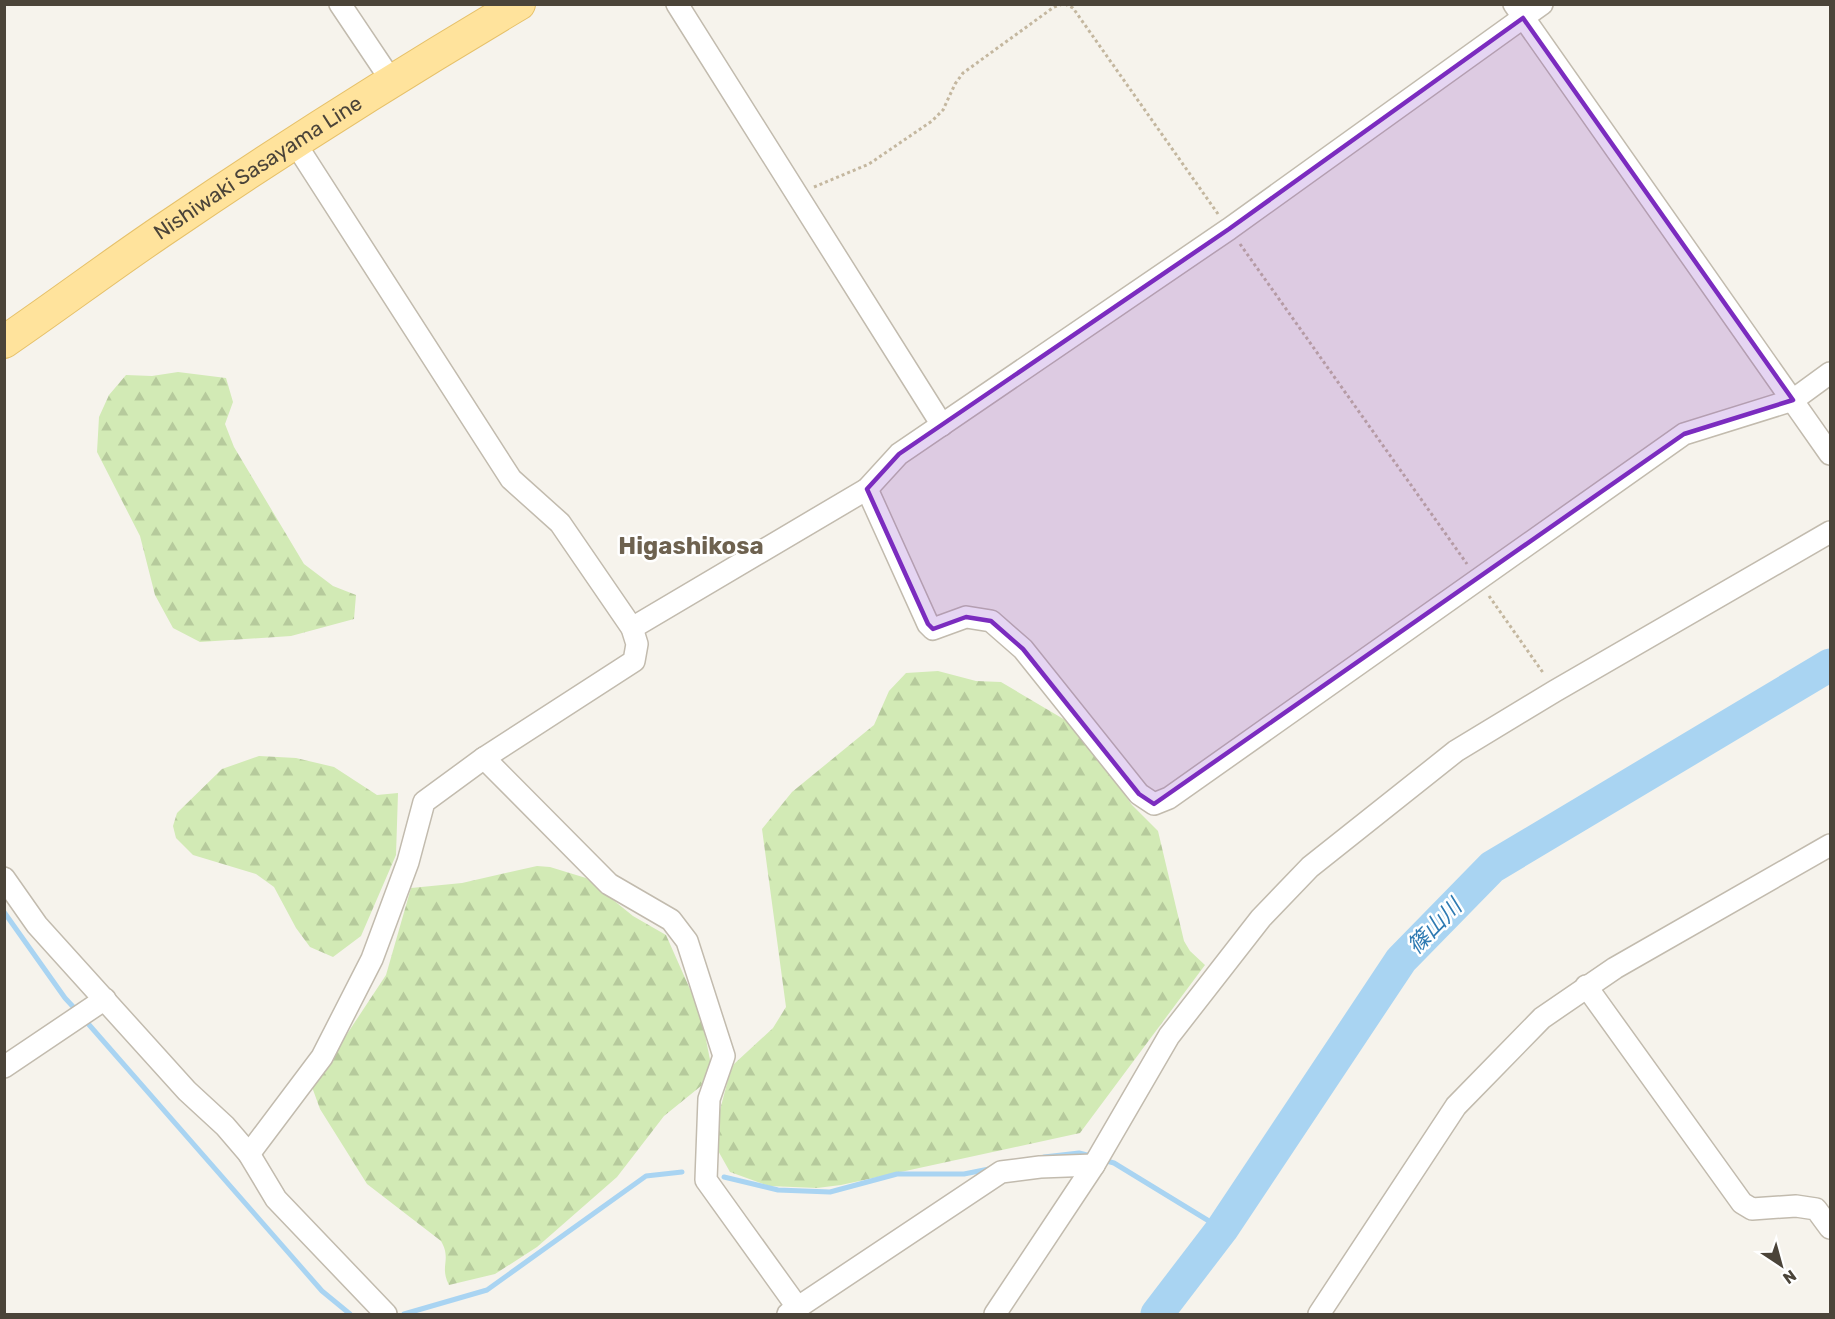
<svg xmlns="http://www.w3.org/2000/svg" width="1835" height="1319" font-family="Rubik,'Noto Sans JP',sans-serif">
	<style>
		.forest { fill: url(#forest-firs) }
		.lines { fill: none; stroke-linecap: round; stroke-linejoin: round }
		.stream { stroke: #a9d4f2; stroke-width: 5 }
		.river { stroke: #a9d4f2; stroke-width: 33 }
		.street-casing { stroke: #c2bbae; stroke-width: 24 }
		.primary-casing { stroke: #e6c16a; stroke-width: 34 }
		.path { stroke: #c4b79f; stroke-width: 3; stroke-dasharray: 3 3; stroke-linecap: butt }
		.street { stroke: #fff; stroke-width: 21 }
		.primary { stroke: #ffe39c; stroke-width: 32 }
		.marked { fill: #7b2cbf; fill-opacity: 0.2; stroke: #7b2cbf; stroke-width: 4.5; stroke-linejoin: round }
		.labels { text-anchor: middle; stroke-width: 5; stroke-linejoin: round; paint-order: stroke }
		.street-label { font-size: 21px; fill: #4b4439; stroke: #fff }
		.water-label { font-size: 22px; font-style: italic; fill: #2e7ab2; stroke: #fff }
		.quarter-label { font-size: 24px; font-weight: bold; fill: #6e6250; stroke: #fff }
	</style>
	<defs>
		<pattern id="forest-firs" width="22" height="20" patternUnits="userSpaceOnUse" patternTransform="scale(1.5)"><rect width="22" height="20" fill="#d2eab5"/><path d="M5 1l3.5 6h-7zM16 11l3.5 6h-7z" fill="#b6ca9c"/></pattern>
	</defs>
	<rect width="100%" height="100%" fill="#f6f3ec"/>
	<g class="forest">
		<path d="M 178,372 L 226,378 L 233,402 L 225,424 L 234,447 L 304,564 L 333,586 L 356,595 L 354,619 L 291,636 L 200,642 L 173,628 L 155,595 L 140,536 L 97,452 L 99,417 L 109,395 L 126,375 L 152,376 Z"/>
		<path d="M 938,671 L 976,681 L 1001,682 L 1077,727 L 1132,805 L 1158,831 L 1184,941 L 1190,951 L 1205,965 L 1080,1133 L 841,1185 L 817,1188 L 769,1186 L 730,1172 L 712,1140 L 729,1076 L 734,1064 L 773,1028 L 786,1007 L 762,829 L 792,792 L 874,725 L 889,691 L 906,673 Z"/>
		<path d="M 259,756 L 296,758 L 334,767 L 377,795 L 398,793 L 396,855 L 361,936 L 333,957 L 310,947 L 296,928 L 274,887 L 256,874 L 193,855 L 176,838 L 173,826 L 177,813 L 222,769 Z"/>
		<path d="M 537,866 L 550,867 L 586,878 L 633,916 L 666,935 L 701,1014 L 711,1065 L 701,1086 L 664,1116 L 617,1177 L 537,1247 L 495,1274 L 449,1285 C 439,1266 452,1260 441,1241 L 367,1184 L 320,1109 L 312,1087 L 386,975 L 411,888 L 462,883 Z"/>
	</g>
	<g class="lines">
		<g class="stream">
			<path d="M 4,912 L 65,998 L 78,1012"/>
			<path d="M 84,1019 L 322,1291 L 350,1314"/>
			<path d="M 1044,1157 L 1079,1153 L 1091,1156"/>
			<path d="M 1103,1160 L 1114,1163 L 1222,1229"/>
			<path d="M 724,1177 L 778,1190 L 830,1192 L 897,1174 L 964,1174 L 994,1168"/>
			<path d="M 404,1314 L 487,1290 L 646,1176 L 682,1172"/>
		</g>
		<path class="river" d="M 1157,1314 L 1222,1229 L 1401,960 L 1492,867 L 1830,665"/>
		<g class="street-casing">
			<g id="street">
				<path d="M 340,4 L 391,80"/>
				<path d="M 677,4 L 942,425"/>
				<path d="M 1514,4 L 1830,454"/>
				<path d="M 867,489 L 928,624 L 933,629 L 966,617 L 991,621 L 1023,649 L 1139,794 L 1154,804 L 1169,798 L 1684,434 L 1793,400 L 1830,373"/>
				<path d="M 632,628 L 867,489 L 899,454 L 1229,229 L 1542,4"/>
				<path d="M 484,758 L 609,884 L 671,920 L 687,941 L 724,1056 L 709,1099 L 706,1180 L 798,1308"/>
				<path d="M 4,878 L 37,925 L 187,1091 L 225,1126 L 249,1154 L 276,1199 L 386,1314"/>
				<path d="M 1586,986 L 1742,1203 L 1752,1209 L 1796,1206 L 1816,1209 L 1830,1228"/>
				<path d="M 4,1067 L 105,999"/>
				<path d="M 249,1154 L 322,1057 L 372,959 L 408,862 L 424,802 L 484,758 L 634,661 L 637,644 L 632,628 L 560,523 L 511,479 L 295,143"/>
				<path d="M 788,1314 L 1001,1172 L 1040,1167 L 1094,1165"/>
				<path d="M 995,1314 L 1094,1165 L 1169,1036 L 1261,918 L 1310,867 L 1456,751 L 1555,691 L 1830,532"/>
				<path d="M 1319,1314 L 1456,1106 L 1542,1018 L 1615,968 L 1830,845"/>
			</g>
		</g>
		<g class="primary-casing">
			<g id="primary">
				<path id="s1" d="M 4,342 C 61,303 115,262 172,224 C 285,147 401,74 519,4"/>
			</g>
		</g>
		<g class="path">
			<path d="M 1065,4 L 1073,8 L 1218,214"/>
			<path d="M 814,187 L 869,164 L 932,121 L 943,110 L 955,84 L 963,73 L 1054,7 L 1063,4"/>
			<path d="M 1240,244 L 1467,564"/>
			<path d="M 1489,596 L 1544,674"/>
		</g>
		<use href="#street" class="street"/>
		<use href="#primary" class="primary"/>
	</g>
	<path class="marked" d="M 1523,18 L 1793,400 L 1684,434 L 1154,804 L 1139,794 L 1023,649 L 991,621 L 966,617 L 933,629 L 928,624 L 867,489 L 899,454 L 1229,229 Z"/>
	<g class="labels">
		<g class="street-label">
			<text dy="7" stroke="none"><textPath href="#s1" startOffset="308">Nishiwaki Sasayama Line</textPath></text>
		</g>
		<g class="water-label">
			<text transform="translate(1434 926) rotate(-46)" y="8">篠山川</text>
		</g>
		<g class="quarter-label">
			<text x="691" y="554">Higashikosa</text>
		</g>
	</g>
	<rect width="1835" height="1319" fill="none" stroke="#4b4439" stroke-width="12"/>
	<g transform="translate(1781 1265) rotate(144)" stroke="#ffffff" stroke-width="4.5" paint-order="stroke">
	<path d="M0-4.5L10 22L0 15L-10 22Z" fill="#4b4439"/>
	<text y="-9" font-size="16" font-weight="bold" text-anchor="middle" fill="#4b4439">N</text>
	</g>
</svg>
